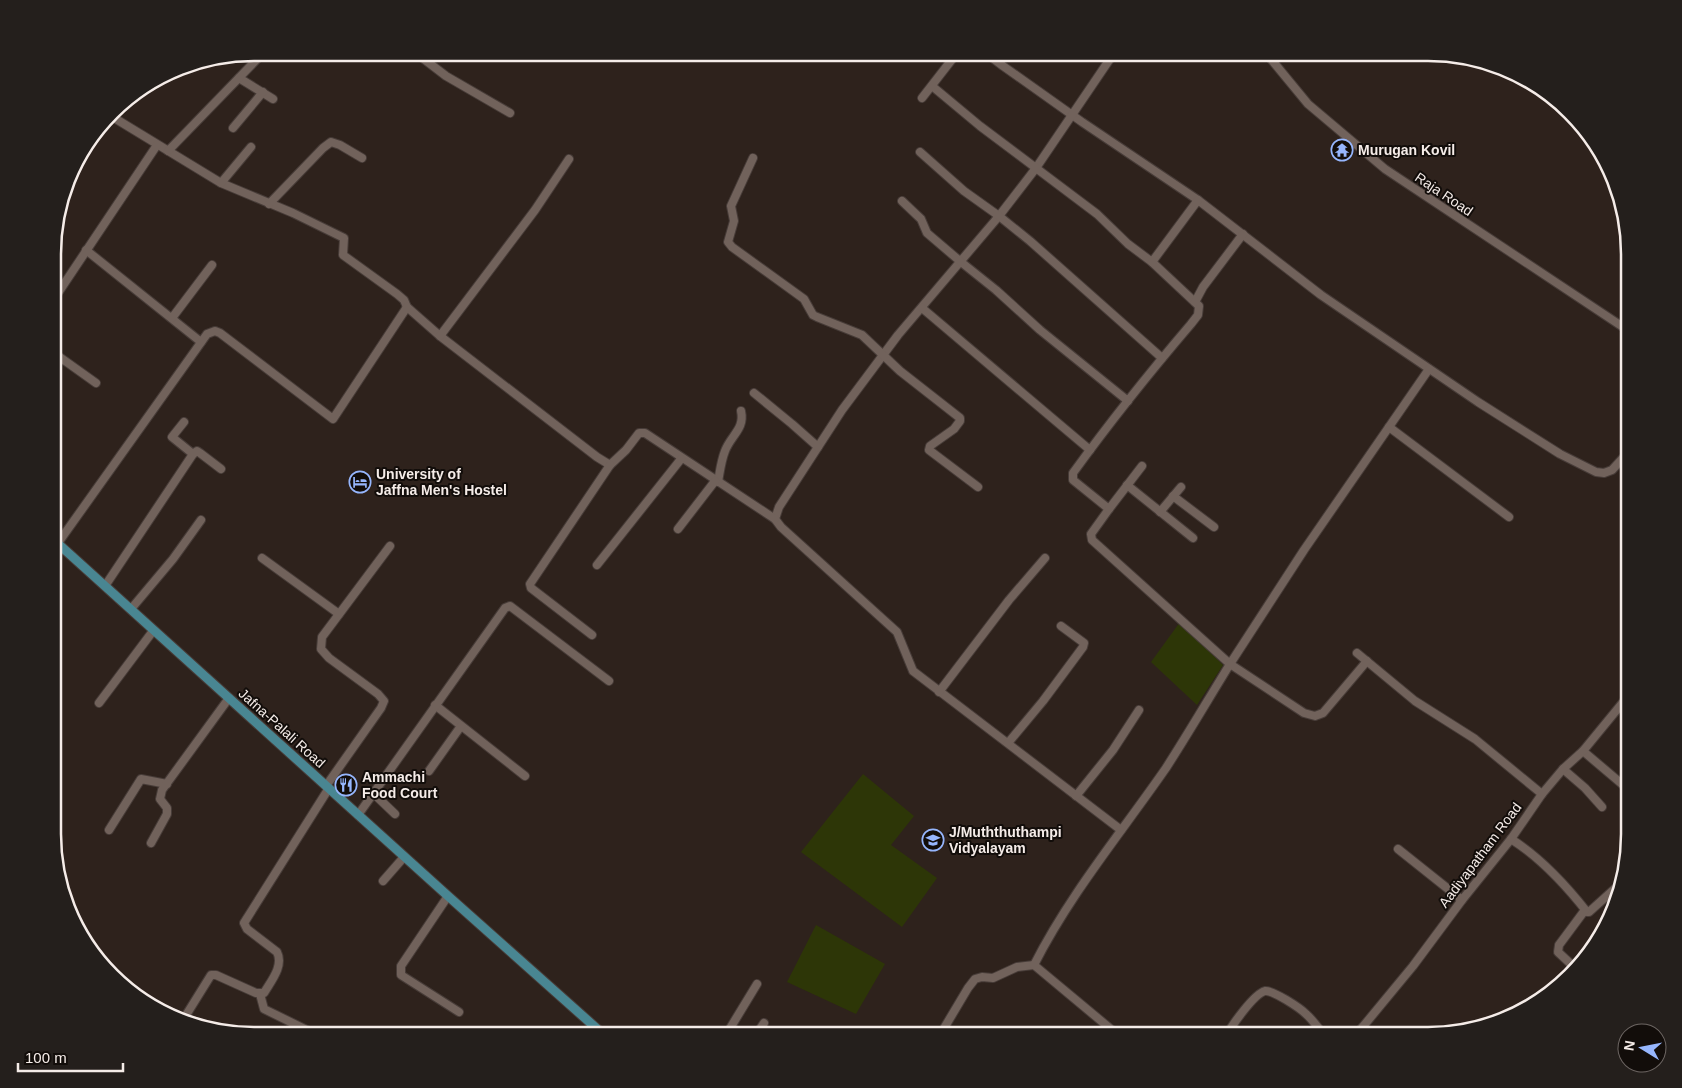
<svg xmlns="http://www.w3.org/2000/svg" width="1682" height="1088" font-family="Arial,sans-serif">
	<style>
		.pitch { fill: #2d3607 }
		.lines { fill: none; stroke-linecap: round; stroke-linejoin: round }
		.minor-casing { stroke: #473c38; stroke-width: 10 }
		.major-casing { stroke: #473c38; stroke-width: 11 }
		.minor { stroke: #71625b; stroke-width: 8 }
		.major { stroke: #498692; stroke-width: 9 }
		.labels { text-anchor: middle; stroke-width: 4; stroke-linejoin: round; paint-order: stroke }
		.poi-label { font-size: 14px; font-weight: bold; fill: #f5ece8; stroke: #120d0a; text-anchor: start }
		.street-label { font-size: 14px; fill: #f5ece8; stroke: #120d0a }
		.rim { fill: none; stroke: #f5ece8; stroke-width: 2.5 }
	</style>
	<rect width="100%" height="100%" fill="#2e221c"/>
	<g class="pitch">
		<path d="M 1180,622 L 1223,665 L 1197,705 L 1151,662 Z"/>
		<path d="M 863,774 L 914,816 L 891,845 L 937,878 L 902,927 L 801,852 Z"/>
		<path d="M 816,925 L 885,964 L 856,1014 L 787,982 Z"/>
	</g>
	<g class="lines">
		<g class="minor-casing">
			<g id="minor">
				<path d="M 416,53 L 446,76 L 510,113"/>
				<path d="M 986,53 L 1003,66 L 1082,122 L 1198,200 L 1321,295 L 1478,402 L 1560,454 L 1596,472 L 1604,473 L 1612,470 L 1623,458 L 1629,455"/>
				<path d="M 1114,53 L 1036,168 L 999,216 L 898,335 L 842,410 L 779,507 L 775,519 L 781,527 L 897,632 L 913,671 L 1121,830"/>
				<path d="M 1266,53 L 1308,104 L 1385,169 L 1629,331"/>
				<path d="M 239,78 L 273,99"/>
				<path d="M 932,86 L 980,126 L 1097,214 L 1128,244 L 1152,262 L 1199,306 L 1198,315 L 1191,324 C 1150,372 1110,422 1073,473 L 1073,480 L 1109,509 L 1091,534 L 1092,540 L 1230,664 L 1304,550 L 1429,369"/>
				<path d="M 922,98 L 957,53"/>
				<path d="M 111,116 L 221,183 L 293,213 L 344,238 L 343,255 L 397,294 L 404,300 L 407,307 L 440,336 L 597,457 L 610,465 L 626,450 L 639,433 L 645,433 L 775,519"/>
				<path d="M 233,128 L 263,92"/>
				<path d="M 168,151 L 263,53"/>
				<path d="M 920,152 L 964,191 L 999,216 L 1030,241 L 1162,358"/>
				<path d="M 753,158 L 731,206 L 734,221 L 728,242 L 732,247 L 804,299 L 813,315 L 817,317 L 862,335 L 900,371 L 960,418 L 960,421 L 954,429 L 930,446 L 929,450 L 978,487"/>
				<path d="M 221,183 L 251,147"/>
				<path d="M 902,201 L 921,219 L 927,233 L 961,262 L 996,290 L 1040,330 L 1128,401"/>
				<path d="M 269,204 L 323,148 L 331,142 L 340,145 L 362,158"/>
				<path d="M 86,250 L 201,342"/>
				<path d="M 1152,262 L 1198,200"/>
				<path d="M 54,299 L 157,145"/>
				<path d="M 1195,302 L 1203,287 L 1243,234"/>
				<path d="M 922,308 L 1090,450"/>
				<path d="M 172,318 L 212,265"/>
				<path d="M 440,336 L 535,210 L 569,159"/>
				<path d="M 54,353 L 96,383"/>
				<path d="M 754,393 L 792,424 L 818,447"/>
				<path d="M 184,422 L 172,437 L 193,454"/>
				<path d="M 1389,427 L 1509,517"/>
				<path d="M 718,482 C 720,471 721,461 725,451 C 731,435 745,429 741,411"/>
				<path d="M 1127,485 L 1193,538"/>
				<path d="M 1173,496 L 1214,527"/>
				<path d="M 1109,509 L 1142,466"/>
				<path d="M 1160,512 L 1181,487"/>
				<path d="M 678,529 L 715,481"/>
				<path d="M 58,543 L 207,334 L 215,331 L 220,333 L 333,419 L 407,307"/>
				<path d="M 262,558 L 339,614"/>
				<path d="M 597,565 L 681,459"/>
				<path d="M 105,586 L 193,454 L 197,451 L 200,453 L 221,469"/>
				<path d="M 131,609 L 173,559 L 201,520"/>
				<path d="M 592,635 L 531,588 L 530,584 L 610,465"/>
				<path d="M 1357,653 L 1415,701 L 1475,739 L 1542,794"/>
				<path d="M 939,692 L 1009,600 L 1045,558"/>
				<path d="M 99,703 L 153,631"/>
				<path d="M 435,705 L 525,776"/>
				<path d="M 1008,743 L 1043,701 L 1083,647 L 1084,643 L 1061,626"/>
				<path d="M 1583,751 L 1629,790"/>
				<path d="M 1563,769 L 1585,788 L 1602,807"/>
				<path d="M 429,771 L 461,726"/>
				<path d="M 326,786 L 381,708 L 384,701 L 378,694 L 329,658 L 321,649 L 322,637 L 390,546"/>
				<path d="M 373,793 L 395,814"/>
				<path d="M 1076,796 L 1113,750 L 1139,710"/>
				<path d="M 358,815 L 505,608 L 510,606 L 609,681"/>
				<path d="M 109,830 L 141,779 L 167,784"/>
				<path d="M 1511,839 C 1541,858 1565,884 1587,912 L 1589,912 L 1619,885"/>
				<path d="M 151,843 L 167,814 L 167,808 L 160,799 L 162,790 L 229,698"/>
				<path d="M 1398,849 L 1462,900"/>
				<path d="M 383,881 L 404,857"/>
				<path d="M 448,896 L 401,966 L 401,975 L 459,1012"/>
				<path d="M 1573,966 L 1558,952 L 1559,945 L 1585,910"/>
				<path d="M 260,994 L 264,1009 L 317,1035"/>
				<path d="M 183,1020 L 211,975 L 216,975 L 256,993 L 264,993 C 271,981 284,966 277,952 L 247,929 L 244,923 L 329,788"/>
				<path d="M 726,1035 L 757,984"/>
				<path d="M 756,1035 L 764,1023"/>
				<path d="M 940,1035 L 968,988 L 975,979 L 982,977 L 993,978 L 1017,967 L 1034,965"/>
				<path d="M 1118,1035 L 1034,965 C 1070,894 1121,833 1166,768 C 1188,734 1209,698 1230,664 L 1304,713 L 1315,716 L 1323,713 L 1367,661"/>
				<path d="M 1227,1035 C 1232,1025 1254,994 1265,991 C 1273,990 1300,1008 1306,1014 C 1313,1020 1318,1028 1324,1035"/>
				<path d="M 1356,1035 L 1413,966 L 1462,900 L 1511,839 L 1542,794 L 1563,769 L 1583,751 L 1629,695"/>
			</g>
		</g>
		<g class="major-casing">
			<path id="major" d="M 54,540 L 448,896 L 604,1035"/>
		</g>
		<use href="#minor" class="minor"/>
		<use href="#major" class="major"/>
	</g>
	<defs>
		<g id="temple-ring" transform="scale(1.125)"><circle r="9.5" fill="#120d0a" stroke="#96b6fd" stroke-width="1.5"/><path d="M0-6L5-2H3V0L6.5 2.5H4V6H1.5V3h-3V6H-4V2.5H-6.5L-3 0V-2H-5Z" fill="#96b6fd"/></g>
		<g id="hotel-ring" transform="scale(1.125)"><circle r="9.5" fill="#120d0a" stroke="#96b6fd" stroke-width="1.5"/><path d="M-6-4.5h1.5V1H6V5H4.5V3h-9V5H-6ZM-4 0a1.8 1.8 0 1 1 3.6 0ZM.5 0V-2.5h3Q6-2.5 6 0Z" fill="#96b6fd"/></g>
		<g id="restaurant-ring" transform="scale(1.125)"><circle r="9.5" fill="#120d0a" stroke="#96b6fd" stroke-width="1.5"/><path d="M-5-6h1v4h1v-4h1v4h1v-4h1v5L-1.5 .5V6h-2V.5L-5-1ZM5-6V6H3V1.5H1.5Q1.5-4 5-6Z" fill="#96b6fd"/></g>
		<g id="school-ring" transform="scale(1.125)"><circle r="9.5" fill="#120d0a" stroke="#96b6fd" stroke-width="1.5"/><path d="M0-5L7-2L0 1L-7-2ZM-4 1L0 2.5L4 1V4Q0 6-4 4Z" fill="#96b6fd"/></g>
	</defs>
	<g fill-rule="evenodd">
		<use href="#temple-ring" x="1342" y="150"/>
		<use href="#hotel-ring" x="360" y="482"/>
		<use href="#restaurant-ring" x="346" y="785"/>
		<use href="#school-ring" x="933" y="840"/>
	</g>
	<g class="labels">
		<g class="poi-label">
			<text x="1358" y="155">Murugan Kovil</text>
			<text x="376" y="479">University of<tspan x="376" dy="16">Jaffna Men's Hostel</tspan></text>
			<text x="362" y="782">Ammachi<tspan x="362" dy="16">Food Court</tspan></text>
			<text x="949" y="837">J/Muththuthampi<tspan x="949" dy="16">Vidyalayam</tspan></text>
		</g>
		<g class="street-label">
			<text transform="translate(1444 194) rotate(34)" y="5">Raja Road</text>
			<text transform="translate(282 728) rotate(42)" y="5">Jafna-Palali Road</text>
			<text transform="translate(1480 855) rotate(-53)" y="5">Aadiyapatham Road</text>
		</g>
	</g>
	<path d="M0 0H1682V1088H0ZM254 61H1428A193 193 0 0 1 1621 254V834A193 193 0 0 1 1428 1027H254A193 193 0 0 1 61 834V254A193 193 0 0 1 254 61Z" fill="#241f1c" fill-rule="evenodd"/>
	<path class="rim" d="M254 61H1428A193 193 0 0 1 1621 254V834A193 193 0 0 1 1428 1027H254A193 193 0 0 1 61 834V254A193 193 0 0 1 254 61Z"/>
	<g transform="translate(1642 1048) rotate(280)"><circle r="24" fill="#120d0a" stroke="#6d6663"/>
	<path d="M0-4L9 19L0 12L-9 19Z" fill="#96b6fd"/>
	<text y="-8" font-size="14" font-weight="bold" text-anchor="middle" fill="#f5ece8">N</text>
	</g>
	<path d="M18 1063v8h105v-8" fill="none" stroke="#f5ece8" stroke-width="2.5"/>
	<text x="25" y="1063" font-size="15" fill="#f5ece8" stroke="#120d0a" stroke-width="4" paint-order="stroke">100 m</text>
</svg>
